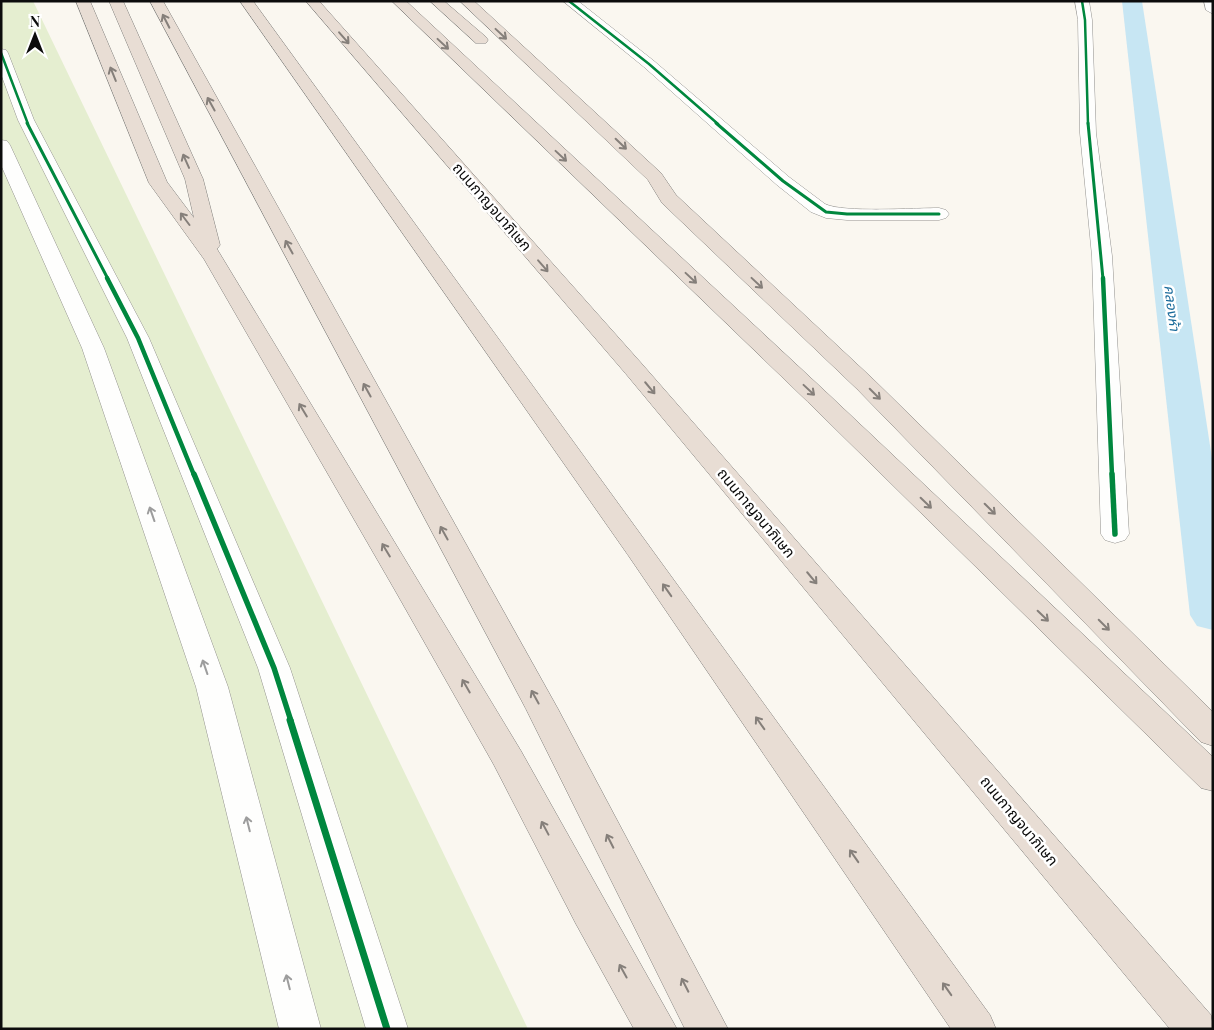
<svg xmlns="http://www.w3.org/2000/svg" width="1214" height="1030" font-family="'Playfair Display','Noto Sans Thai',serif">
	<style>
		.green { fill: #e5eed0 }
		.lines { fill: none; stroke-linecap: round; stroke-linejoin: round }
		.canal { fill: #c7e6f3; fill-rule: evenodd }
		.minor-casing { stroke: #93928f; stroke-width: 1 }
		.tertiary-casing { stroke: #93928f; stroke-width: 1 }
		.motorway-casing { stroke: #807f7c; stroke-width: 1 }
		.minor { fill: #fefefd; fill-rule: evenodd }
		.tertiary { fill: #fefefd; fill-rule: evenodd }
		.motorway { fill: #e8ddd4; fill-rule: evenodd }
		.cycleway-far4-casing { stroke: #fff; stroke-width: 4.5 }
		.cycleway-far3-casing { stroke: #fff; stroke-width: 5 }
		.cycleway-far2-casing { stroke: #fff; stroke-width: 7 }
		.cycleway-far1-casing { stroke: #fff; stroke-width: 9 }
		.cycleway-casing { stroke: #fff; stroke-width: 10 }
		.cycleway-far4 { stroke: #00873e; stroke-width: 2.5 }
		.cycleway-far3 { stroke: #00873e; stroke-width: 3 }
		.cycleway-far2 { stroke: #00873e; stroke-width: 4.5 }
		.cycleway-far1 { stroke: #00873e; stroke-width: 5.5 }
		.cycleway { stroke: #00873e; stroke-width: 7 }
		.oneway { stroke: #857f7a }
		.oneway2 { stroke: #9d9d9d }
		.labels { text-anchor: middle; stroke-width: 5; stroke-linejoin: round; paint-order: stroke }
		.far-water-label { font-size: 14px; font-style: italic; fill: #196a9a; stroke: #fff }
		.street-label { font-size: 15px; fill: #0c0c0c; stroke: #fff }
	</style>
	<rect width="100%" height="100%" fill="#faf7f0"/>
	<path class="green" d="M 1,1 L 33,1 L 528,1029 L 1,1029 Z"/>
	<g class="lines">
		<path class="canal" d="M 1122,1 L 1142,1 L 1213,465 L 1213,630 L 1197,626 L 1190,615 Z"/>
		<g class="minor-casing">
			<g id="minor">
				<path d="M 563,1 L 578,1 L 654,61 L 789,177 L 825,204 C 843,213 915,208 939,208 L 946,210 L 949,214 L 946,218 L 939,220 L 847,220 L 826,218 L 811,212 L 777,185 L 644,67 Z"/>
				<path d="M 1075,1 L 1089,1 L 1092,20 L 1096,133 L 1112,256 L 1129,534 L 1125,540 L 1115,543 L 1105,540 L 1101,534 L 1092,256 L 1080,133 L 1078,20 Z"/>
				<path d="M 1,49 L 6,50 L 8,53 L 34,120 L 149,338 L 290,668 L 408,1029 L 366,1029 L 258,668 L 127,338 L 18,120 L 1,74 Z"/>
				<path d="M 1,140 L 7,141 L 10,145 L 104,348 L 228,687 L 321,1029 L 279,1029 L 196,687 L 82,348 L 1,165 Z"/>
			</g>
		</g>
		<g class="tertiary-casing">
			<path id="tertiary" d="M 1204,1 L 1213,1 L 1213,14 L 1206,10 Z"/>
		</g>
		<g class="motorway-casing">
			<g id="motorway">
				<path d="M 76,1 L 90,1 L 167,182 L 194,218 L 185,179 L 109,1 L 123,1 L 203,179 L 220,245 L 217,249 L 521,751 L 677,1029 L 634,1029 L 576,924 L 494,765 L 396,592 L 204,259 L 149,183 Z"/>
				<path d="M 150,1 L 163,1 L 558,709 L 728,1029 L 685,1029 L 526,709 Z"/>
				<path d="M 240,1 L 253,1 L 990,1015 L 996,1029 L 951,1029 L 628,555 Z"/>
				<path d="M 306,1 L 319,1 L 642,364 L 1211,1015 L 1213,1029 L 1170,1029 L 626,374 Z"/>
				<path d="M 392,1 L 406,1 L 826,392 L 1213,757 L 1213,791 L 1201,788 L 808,402 Z"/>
				<path d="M 430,1 L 444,1 L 486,37 L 488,40 L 486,43 L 476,43 Z"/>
				<path d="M 460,1 L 474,1 L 661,173 L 676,195 L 873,379 L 1213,712 L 1213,746 L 1201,742 L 857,389 L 662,203 L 648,180 Z"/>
			</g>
		</g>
		<use href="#minor" class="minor"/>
		<use href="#tertiary" class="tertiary"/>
		<use href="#motorway" class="motorway"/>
		<g class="cycleway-far4-casing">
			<g id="cycleway-far4">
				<path d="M 569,1 L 649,64 L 718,124"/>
				<path d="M 1082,1 L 1085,20 L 1088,124"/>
				<path d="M 1,53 L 28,124"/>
			</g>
		</g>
		<g class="cycleway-far3-casing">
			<g id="cycleway-far3">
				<path d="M 27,123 L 108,279"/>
				<path d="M 716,123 L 783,181 L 826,212 L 847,214 L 939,214"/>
				<path d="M 1088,123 L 1103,279"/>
			</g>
		</g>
		<g class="cycleway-far2-casing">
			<g id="cycleway-far2">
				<path d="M 107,278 L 138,338 L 194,475"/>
				<path d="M 1103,278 L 1112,475"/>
			</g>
		</g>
		<g class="cycleway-far1-casing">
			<g id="cycleway-far1">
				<path d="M 194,474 L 274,668 L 291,721"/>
				<path d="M 1112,474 L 1115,534"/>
			</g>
		</g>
		<g class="cycleway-casing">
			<path id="cycleway" d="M 290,720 L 387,1029"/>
		</g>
		<use href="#cycleway-far4" class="cycleway-far4"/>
		<use href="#cycleway-far3" class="cycleway-far3"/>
		<use href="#cycleway-far2" class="cycleway-far2"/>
		<use href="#cycleway-far1" class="cycleway-far1"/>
		<use href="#cycleway" class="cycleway"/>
	</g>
	<defs><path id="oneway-shaft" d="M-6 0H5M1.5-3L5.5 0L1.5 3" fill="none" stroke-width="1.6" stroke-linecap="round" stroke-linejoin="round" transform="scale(1.25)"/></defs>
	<g class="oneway">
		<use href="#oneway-shaft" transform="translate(166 21) rotate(-117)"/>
		<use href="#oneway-shaft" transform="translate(501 34) rotate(43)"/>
		<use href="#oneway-shaft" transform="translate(344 38) rotate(49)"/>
		<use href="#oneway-shaft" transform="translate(443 44) rotate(43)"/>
		<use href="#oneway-shaft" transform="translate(113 74) rotate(-112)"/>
		<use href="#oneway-shaft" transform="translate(211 104) rotate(-119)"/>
		<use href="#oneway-shaft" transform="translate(621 144) rotate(44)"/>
		<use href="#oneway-shaft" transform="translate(561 156) rotate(43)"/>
		<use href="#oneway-shaft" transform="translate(186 161) rotate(-114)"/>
		<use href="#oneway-shaft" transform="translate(185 219) rotate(-127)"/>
		<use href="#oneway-shaft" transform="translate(289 247) rotate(-119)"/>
		<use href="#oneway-shaft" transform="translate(543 266) rotate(49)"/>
		<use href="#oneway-shaft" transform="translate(691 278) rotate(43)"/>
		<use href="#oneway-shaft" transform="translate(757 283) rotate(43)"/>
		<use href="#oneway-shaft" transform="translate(650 388) rotate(50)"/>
		<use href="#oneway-shaft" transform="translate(367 390) rotate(-119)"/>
		<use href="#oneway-shaft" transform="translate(809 390) rotate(43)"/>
		<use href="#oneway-shaft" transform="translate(875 394) rotate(45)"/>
		<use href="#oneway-shaft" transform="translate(303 410) rotate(-121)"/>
		<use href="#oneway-shaft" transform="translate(926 503) rotate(44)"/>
		<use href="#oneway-shaft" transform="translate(990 509) rotate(45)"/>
		<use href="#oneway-shaft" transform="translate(444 533) rotate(-119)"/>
		<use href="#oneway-shaft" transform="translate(386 550) rotate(-121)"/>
		<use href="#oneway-shaft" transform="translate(812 578) rotate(50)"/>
		<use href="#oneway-shaft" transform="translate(667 590) rotate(-125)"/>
		<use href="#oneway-shaft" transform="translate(1043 616) rotate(44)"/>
		<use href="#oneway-shaft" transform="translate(1104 625) rotate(45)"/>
		<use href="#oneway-shaft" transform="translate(466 686) rotate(-120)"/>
		<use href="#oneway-shaft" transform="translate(535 697) rotate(-119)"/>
		<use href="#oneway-shaft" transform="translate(760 723) rotate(-125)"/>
		<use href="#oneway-shaft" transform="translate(545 828) rotate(-118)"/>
		<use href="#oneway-shaft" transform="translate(610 841) rotate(-117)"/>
		<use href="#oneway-shaft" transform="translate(854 856) rotate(-125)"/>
		<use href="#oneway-shaft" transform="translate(623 971) rotate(-119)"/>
		<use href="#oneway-shaft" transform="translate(685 985) rotate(-117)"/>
		<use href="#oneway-shaft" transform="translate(947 989) rotate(-125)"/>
	</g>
	<g class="oneway2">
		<use href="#oneway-shaft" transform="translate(152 514) rotate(-109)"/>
		<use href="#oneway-shaft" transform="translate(205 667) rotate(-109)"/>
		<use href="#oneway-shaft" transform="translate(248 824) rotate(-104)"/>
		<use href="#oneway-shaft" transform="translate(288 982) rotate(-104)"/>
	</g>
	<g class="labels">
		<g class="far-water-label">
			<text transform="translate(1172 308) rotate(83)" y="5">คลองห้า</text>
		</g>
		<g class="street-label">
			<text transform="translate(492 207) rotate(49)" y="5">ถนนกาญจนาภิเษก</text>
			<text transform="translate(756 513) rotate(50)" y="5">ถนนกาญจนาภิเษก</text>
			<text transform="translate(1019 821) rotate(50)" y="5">ถนนกาญจนาภิเษก</text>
		</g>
	</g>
	<rect width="1214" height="1030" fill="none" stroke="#0c0c0c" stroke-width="5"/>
	<g transform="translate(35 35)" stroke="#ffffff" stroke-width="4" paint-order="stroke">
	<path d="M0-4L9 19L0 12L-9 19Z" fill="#0c0c0c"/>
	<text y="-8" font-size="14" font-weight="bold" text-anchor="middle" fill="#0c0c0c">N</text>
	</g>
</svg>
